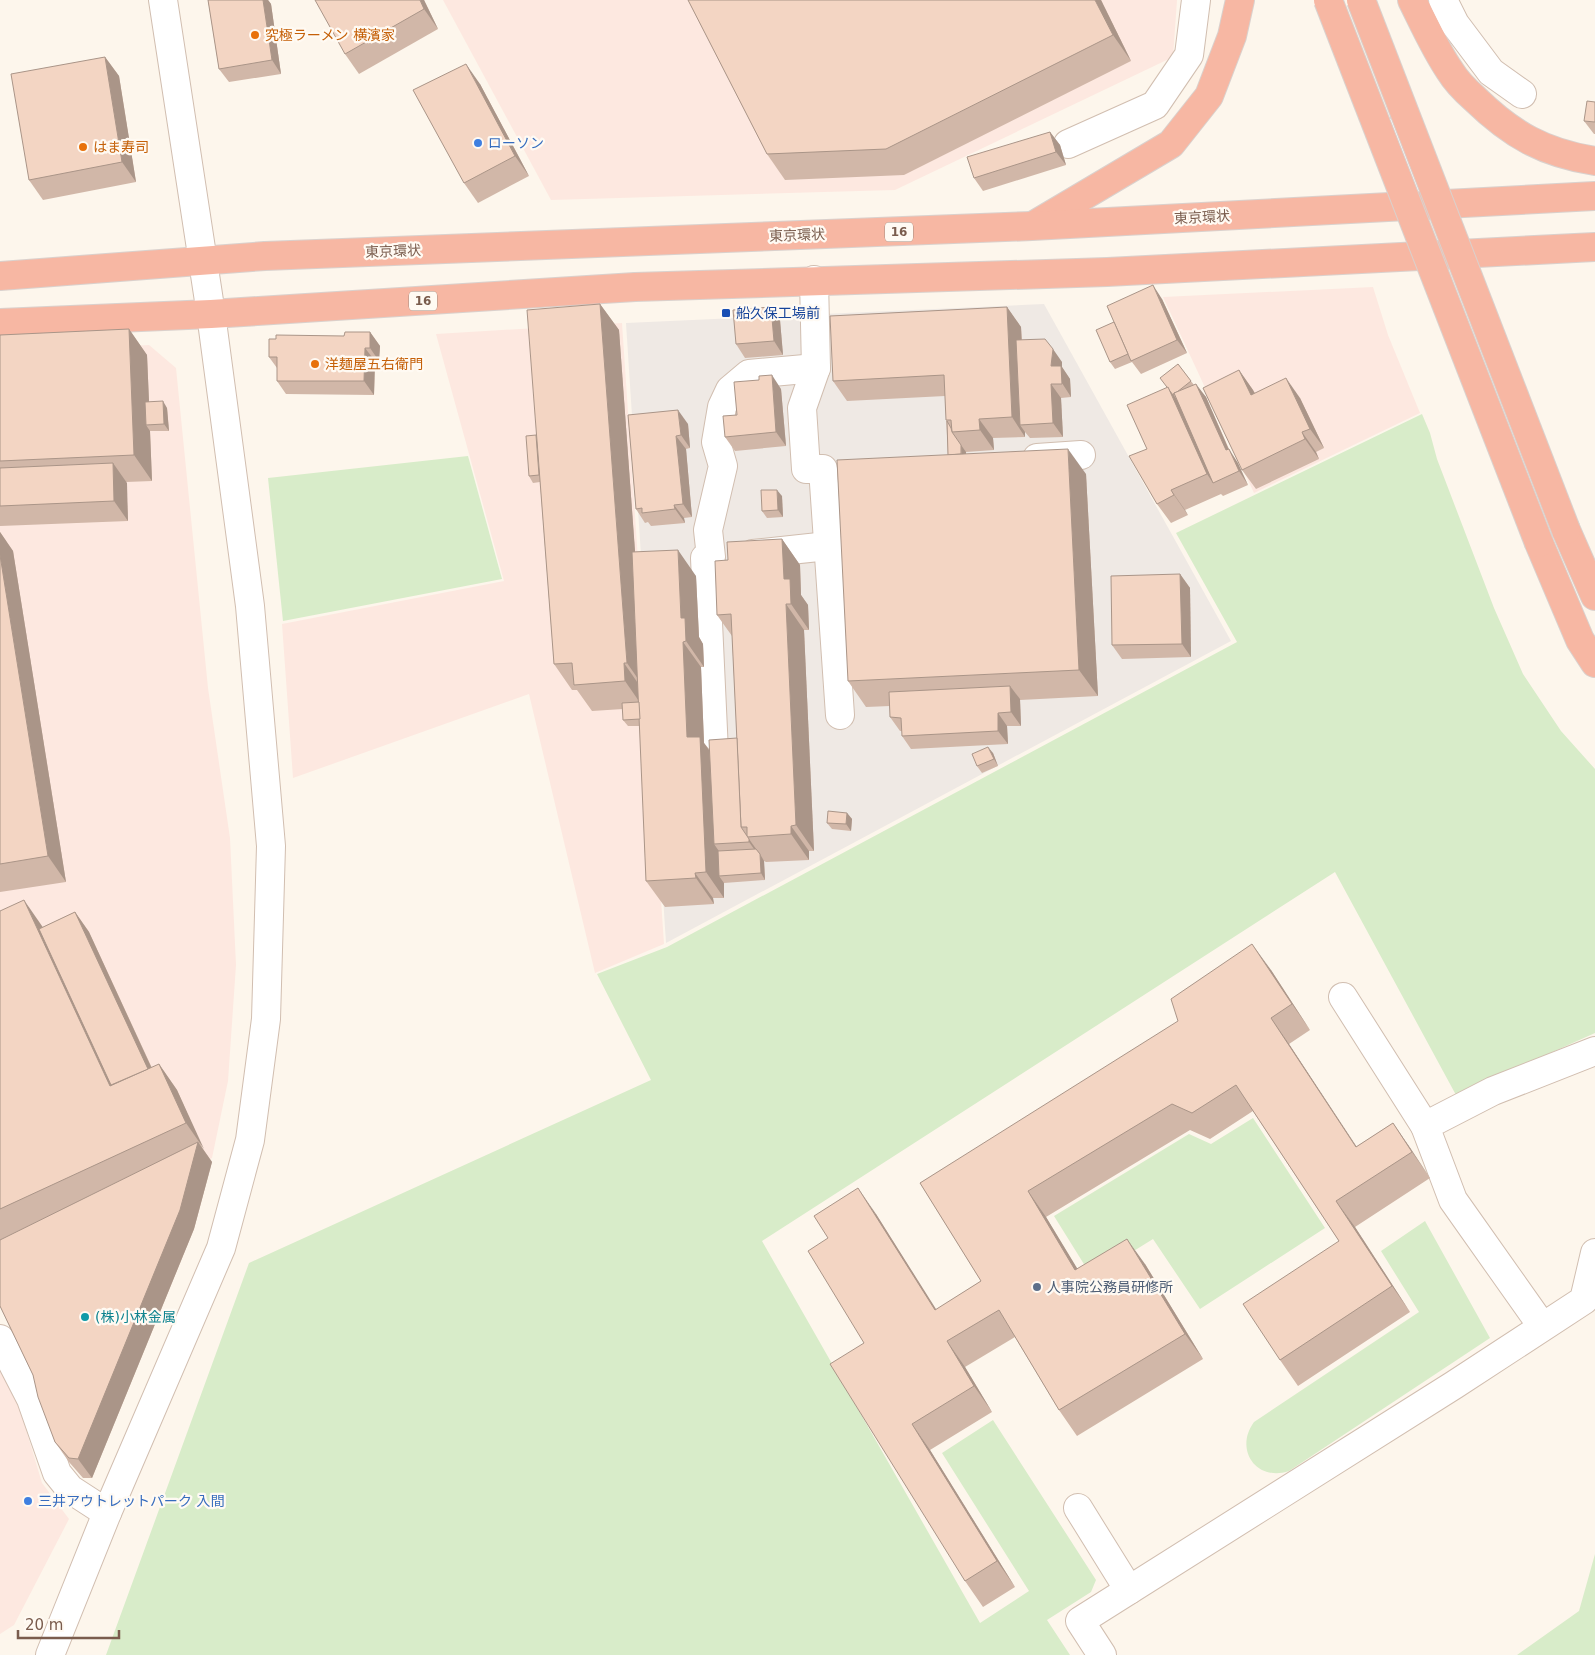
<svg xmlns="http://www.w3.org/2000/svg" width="1595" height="1655" font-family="'DejaVu Sans','Noto Sans JP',sans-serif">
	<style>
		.commercial { fill: #fde8e0 }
		.industrial { fill: #efe9e4 }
		.green { fill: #d8ecc9 }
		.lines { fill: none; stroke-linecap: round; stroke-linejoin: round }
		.minor-casing { stroke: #d1beb0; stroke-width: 30 }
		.highway-casing { stroke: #dad1cd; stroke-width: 30 }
		.minor { stroke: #fff; stroke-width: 28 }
		.highway { stroke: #f7b7a3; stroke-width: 28 }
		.highway-bridge-casing { stroke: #dad1cd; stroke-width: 30; stroke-linecap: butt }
		.highway-bridge { stroke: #f7b7a3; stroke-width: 28 }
		.wall { fill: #d1b7a8 }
		.shaded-wall { fill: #aa9588 }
		.building { fill: #f3d5c3; stroke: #aa9588 }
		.food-dot { fill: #e8710a; stroke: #fffaf3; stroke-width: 2 }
		.shop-dot { fill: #3f7fe0; stroke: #fffaf3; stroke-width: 2 }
		.transit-dot { fill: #1a4fb4; stroke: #fffaf3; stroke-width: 2 }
		.service-dot { fill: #5c6f8a; stroke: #fffaf3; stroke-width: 2 }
		.culture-dot { fill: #0f9aa8; stroke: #fffaf3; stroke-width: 2 }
		.labels { text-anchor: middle; stroke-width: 4.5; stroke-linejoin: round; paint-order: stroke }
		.shield { fill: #fffaf3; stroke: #a28b7f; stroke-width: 1 }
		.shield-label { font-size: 12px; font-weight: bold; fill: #7a5c4d }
		.food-label { font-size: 14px; fill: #c56008; stroke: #fffaf3; text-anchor: start }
		.shop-label { font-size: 14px; fill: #366cbe; stroke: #fffaf3; text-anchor: start }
		.street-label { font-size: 14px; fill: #7a5c4d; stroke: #fffaf3 }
		.transit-label { font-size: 14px; fill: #164399; stroke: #fffaf3; text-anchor: start }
		.service-label { font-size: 14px; fill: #4e5e75; stroke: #fffaf3; text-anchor: start }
		.culture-label { font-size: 14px; fill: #0d838f; stroke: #fffaf3; text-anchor: start }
	</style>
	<rect width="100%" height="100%" fill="#fdf6ec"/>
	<g class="commercial">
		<path d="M 443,0 L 1177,0 L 1173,57 L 895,190 L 551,200 Z"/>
		<path d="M 1373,287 L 1388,335 L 1420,413 L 1254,493 L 1163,297 Z"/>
		<path d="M 622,323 L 664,944 L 595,973 L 529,694 L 293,778 L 282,624 L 504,581 L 436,334 Z"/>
		<path d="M 149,345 L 176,368 L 208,688 L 230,838 L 236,965 L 228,1081 L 212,1158 L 0,1265 L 0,353 Z"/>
		<path d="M 0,1367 L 19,1406 L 42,1483 L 69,1519 L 14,1625 L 0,1634 Z"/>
	</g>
	<path class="industrial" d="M 1044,304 L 1231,641 L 666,943 L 626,323 Z"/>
	<g class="green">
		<path d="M 1422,414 L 1430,433 L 1437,459 L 1494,608 L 1523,674 L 1561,731 L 1595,769 L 1595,1033 L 1456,1095 L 1335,872 L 762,1241 L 980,1623 L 1029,1591 L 942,1453 L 993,1420 L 1096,1580 L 1091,1592 L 1047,1620 L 1070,1655 L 106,1655 L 249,1263 L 651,1080 L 597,974 L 667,947 L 1237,642 L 1176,533 Z"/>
		<path d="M 468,456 L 502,579 L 283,621 L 268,478 Z"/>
		<path d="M 1253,1118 L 1325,1228 L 1200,1309 L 1153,1239 L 1092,1277 L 1054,1216 L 1189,1134 L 1211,1144 Z"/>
		<path d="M 1425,1221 L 1490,1338 L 1289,1471 C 1256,1482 1234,1449 1254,1422 L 1419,1312 L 1381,1251 Z"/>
		<path d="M 1595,1554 L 1595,1655 L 1517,1655 L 1579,1611 Z"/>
	</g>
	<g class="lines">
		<g class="minor-casing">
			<g id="minor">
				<path d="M 1443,0 L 1455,24 L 1491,72 L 1522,94"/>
				<path d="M 1394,132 L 1423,206"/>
				<path d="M 1068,144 L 1155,105 L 1189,55 L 1196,0"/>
				<path d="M 814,280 L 816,368 L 802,408 L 806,469 L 823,469 L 840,715"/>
				<path d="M 1037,458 L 1081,455"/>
				<path d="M 753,554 L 828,546"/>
				<path d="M 711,557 L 708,530 L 723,466 L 716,442 L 722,407 L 730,390 L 749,374 L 816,368"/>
				<path d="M 705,558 L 714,752"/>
				<path d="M 1343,997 L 1425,1126"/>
				<path d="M 1542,1326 L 1453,1200 L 1425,1126 L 1493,1091 L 1595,1051"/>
				<path d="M 0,1339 L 31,1399 L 57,1473 L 70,1489 L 107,1513"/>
				<path d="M 1078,1508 L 1129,1590"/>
				<path d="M 50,1655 L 107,1513 L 221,1248 L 250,1140 L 266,1019 L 271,846 L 250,606 L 211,314 L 163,0"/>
				<path d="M 1102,1655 L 1080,1621 L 1454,1385 L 1584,1300 L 1595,1253"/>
			</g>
		</g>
		<g class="highway-casing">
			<g id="highway">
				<path d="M 1412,0 C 1424,24 1435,49 1450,71 C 1456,81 1466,91 1475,99 C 1512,135 1544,153 1595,161"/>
				<path d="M 1036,224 L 1171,144 L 1209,96 L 1232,36 L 1240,0"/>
				<path d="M 0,276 L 265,256 L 1032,226 L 1595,196"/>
				<path d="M 0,323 L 211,314 L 635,287 L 1107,272 L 1595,247"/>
				<path d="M 1566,530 L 1595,596"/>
				<path d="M 1539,543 L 1580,640 L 1595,663"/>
			</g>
		</g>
		<use href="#minor" class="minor"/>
		<use href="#highway" class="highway"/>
		<g class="highway-bridge-casing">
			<g id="highway-bridge">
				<path d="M 1328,0 L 1539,543"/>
				<path d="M 1361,0 L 1566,530"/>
			</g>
		</g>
		<use href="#highway-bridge" class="highway-bridge"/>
	</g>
	<g class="wall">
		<path d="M 208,0 L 268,0 L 271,4 L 281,74 L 229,82 L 219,69 Z"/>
		<path d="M 424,0 L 438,29 L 359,74 L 345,54 Z"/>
		<path d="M 688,0 L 1101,0 L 1131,61 L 904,175 L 785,180 L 767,154 Z"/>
		<path d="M 105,57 L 119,76 L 136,182 L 43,200 L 29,180 Z"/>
		<path d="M 480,84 L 529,176 L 478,203 L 464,183 Z"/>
		<path d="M 1584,121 L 1595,122 L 1595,134 L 1594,134 Z"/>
		<path d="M 1050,132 L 1060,145 L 1066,165 L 983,191 L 974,178 Z"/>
		<path d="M 1162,299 L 1187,353 L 1141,374 L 1132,362 L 1115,369 L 1110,362 Z"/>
		<path d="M 600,304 L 619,330 L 635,552 L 696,576 L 699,637 L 703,644 L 704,667 L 701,667 L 704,743 L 710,750 L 737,738 L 732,636 L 717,615 L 728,560 L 782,539 L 800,565 L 801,595 L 808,605 L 809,630 L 804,630 L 814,851 L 809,851 L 809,860 L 766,862 L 764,861 L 765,880 L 724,883 L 724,898 L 713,898 L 714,904 L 665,907 L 646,881 L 640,726 L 628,726 L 623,720 L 623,709 L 592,711 L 577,690 L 572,690 L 554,664 L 540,482 L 533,483 L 529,476 L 536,435 Z"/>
		<path d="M 771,307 L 780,320 L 783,355 L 745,358 L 736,344 Z"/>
		<path d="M 1007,307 L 1021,327 L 1022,340 L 1062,362 L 1062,367 L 1070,379 L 1071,397 L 1061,398 L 1063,437 L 1030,438 L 1025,432 L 1025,437 L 993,438 L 994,450 L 966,452 L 966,454 L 1086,474 L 1098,696 L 1020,700 L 1021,726 L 1007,726 L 1008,744 L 911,749 L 902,736 L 902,731 L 900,731 L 890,717 L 890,706 L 866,707 L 848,681 L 948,455 L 945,396 L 847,401 L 833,381 Z"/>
		<path d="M 129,329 L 147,355 L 149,402 L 167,408 L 169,431 L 150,431 L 152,481 L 126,482 L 128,521 L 0,526 L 0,335 Z"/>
		<path d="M 370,332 L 380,346 L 379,361 L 375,361 L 374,395 L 286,394 L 277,381 L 277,368 L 269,357 L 344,336 Z"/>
		<path d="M 1178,364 L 1194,385 L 1206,397 L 1229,449 L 1248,485 L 1223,496 L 1221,494 L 1185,510 L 1188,515 L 1171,523 L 1157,504 L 1147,449 L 1167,387 Z"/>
		<path d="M 1239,370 L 1255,393 L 1300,398 L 1324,448 L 1316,452 L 1319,459 L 1256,489 L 1242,470 Z"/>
		<path d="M 781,389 L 786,446 L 735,451 L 725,437 L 737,415 Z"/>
		<path d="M 628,415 L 688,424 L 690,448 L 686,449 L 692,517 L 684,518 L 685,523 L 651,526 L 648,522 L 645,523 L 636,509 Z"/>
		<path d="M 782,496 L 783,517 L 767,518 L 762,511 Z"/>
		<path d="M 0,532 L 13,551 L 66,882 L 0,892 Z"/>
		<path d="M 1180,574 L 1190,588 L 1191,657 L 1122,659 L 1112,645 Z"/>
		<path d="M 993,753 L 998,766 L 982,773 L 977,766 Z"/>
		<path d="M 847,813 L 852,819 L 851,831 L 832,829 L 827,823 Z"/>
		<path d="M 0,911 L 43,927 L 75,912 L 89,932 L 152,1068 L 159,1064 L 177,1090 L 203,1149 L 212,1162 L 194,1229 L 92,1478 L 83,1478 L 69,1462 L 55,1442 L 33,1375 L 0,1306 Z"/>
		<path d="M 1271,970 L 1310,1030 L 1289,1044 L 1356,1147 L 1393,1123 L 1430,1178 L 1355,1227 L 1410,1312 L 1298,1386 L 1280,1360 L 1339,1241 L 1253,1111 L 1210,1139 L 1190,1130 L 1046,1217 L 1077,1269 L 1145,1264 L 1203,1359 L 1077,1436 L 1059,1410 L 1015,1337 L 965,1367 L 992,1412 L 930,1450 L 1015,1587 L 983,1607 L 965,1581 L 864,1343 L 828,1238 L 876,1214 L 936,1310 L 981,1281 L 920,1183 Z"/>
	</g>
	<g class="shaded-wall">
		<path d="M 263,0 L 268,0 L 271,4 L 281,74 L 272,60 Z"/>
		<path d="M 420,0 L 424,0 L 438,29 L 424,9 Z"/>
		<path d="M 1095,0 L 1101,0 L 1131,61 L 1113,35 Z"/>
		<path d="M 105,57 L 119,76 L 136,182 L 122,162 Z"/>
		<path d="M 466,64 L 480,84 L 529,176 L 515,156 Z"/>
		<path d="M 1050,132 L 1060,145 L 1066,165 L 1056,152 Z"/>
		<path d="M 1153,285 L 1162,299 L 1187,353 L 1177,340 Z"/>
		<path d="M 600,304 L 619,330 L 645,689 L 627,663 Z"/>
		<path d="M 771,307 L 780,320 L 783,355 L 774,341 Z"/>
		<path d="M 1007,307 L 1021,327 L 1025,425 L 1020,425 L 1025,432 L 1025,437 L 1012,417 Z"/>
		<path d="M 129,329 L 147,355 L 150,425 L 146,425 L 150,431 L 152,481 L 134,455 Z"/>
		<path d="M 370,332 L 380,346 L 379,361 L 370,348 Z"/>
		<path d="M 365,348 L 375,361 L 374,395 L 364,381 Z"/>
		<path d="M 1053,349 L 1062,362 L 1062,367 L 1070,379 L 1071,397 L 1051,366 Z"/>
		<path d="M 1239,370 L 1253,390 L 1265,415 L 1251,395 Z"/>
		<path d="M 772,375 L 781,389 L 786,446 L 776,432 Z"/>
		<path d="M 1286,378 L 1300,398 L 1324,448 L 1310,429 Z"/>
		<path d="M 1051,384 L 1061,398 L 1063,437 L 1053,423 Z"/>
		<path d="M 1196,384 L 1206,397 L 1235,464 L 1226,450 Z"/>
		<path d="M 1168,387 L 1182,407 L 1213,483 L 1207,474 Z"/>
		<path d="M 163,401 L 167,408 L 169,431 L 164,424 Z"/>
		<path d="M 678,410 L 688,424 L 690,448 L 681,435 Z"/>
		<path d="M 979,419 L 993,438 L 994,450 L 980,430 Z"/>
		<path d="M 1302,432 L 1316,452 L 1319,459 L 1305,439 Z"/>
		<path d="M 676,436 L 686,449 L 692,517 L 683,504 Z"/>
		<path d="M 961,445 L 966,452 L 967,481 L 963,474 Z"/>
		<path d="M 1068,449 L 1086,474 L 1098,696 L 1079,670 Z"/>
		<path d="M 1229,449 L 1238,463 L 1248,485 L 1239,471 Z"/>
		<path d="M 113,463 L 127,483 L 128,521 L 114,501 Z"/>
		<path d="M 777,490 L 782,496 L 783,517 L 778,510 Z"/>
		<path d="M 1171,490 L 1185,510 L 1188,515 L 1174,495 Z"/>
		<path d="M 674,505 L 684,518 L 685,523 L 675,509 Z"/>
		<path d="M 0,532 L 13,551 L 66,882 L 48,856 L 0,555 Z"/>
		<path d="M 782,539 L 800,565 L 801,595 L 808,605 L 809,630 L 791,604 L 784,579 Z"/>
		<path d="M 678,550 L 696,576 L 699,637 L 703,644 L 704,667 L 686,641 L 681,618 Z"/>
		<path d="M 1180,574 L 1190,588 L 1191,657 L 1182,644 Z"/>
		<path d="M 786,604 L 804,630 L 814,851 L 796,825 Z"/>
		<path d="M 683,642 L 701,667 L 704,743 L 718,763 L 714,844 L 723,857 L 719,876 L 724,883 L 724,898 L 706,872 L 687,737 Z"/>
		<path d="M 624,663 L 642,689 L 643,707 L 625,681 Z"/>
		<path d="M 1010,686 L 1020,699 L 1021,726 L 1011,712 Z"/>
		<path d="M 998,713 L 1007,726 L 1008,744 L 998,731 Z"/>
		<path d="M 988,747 L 993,753 L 998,766 L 994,759 Z"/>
		<path d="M 847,813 L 852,819 L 851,831 L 846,824 Z"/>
		<path d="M 791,826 L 809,851 L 809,860 L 791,834 Z"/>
		<path d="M 749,839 L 759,853 L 759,856 L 749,842 Z"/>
		<path d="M 760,854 L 764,861 L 765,880 L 761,873 Z"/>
		<path d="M 695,873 L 713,898 L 714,904 L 696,878 Z"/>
		<path d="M 24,900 L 42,926 L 118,1090 L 110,1086 Z"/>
		<path d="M 75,912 L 89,932 L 164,1095 L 150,1075 Z"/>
		<path d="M 1252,944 L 1271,970 L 1310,1030 L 1292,1004 Z"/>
		<path d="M 1271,1018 L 1289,1044 L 1374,1173 L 1356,1147 Z"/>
		<path d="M 159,1064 L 177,1090 L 204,1149 L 186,1123 Z"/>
		<path d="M 1393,1123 L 1411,1149 L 1430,1178 L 1412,1152 Z"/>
		<path d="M 198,1142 L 212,1162 L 194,1229 L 92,1478 L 78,1459 Z"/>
		<path d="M 858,1188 L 876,1214 L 953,1336 L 935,1310 Z"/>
		<path d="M 1028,1191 L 1046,1217 L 1094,1296 L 1075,1270 Z"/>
		<path d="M 1336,1201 L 1355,1227 L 1410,1312 L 1392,1286 Z"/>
		<path d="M 1127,1239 L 1145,1264 L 1203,1359 L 1185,1334 Z"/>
		<path d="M 947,1341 L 965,1367 L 992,1412 L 974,1386 Z"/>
		<path d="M 912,1424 L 930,1450 L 1015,1587 L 997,1561 Z"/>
	</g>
	<g class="building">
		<path d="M 208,0 L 263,0 L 272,60 L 219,69 Z"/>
		<path d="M 315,0 L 420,0 L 424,9 L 345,54 Z"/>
		<path d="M 688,0 L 1095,0 L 1113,35 L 886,149 L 767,154 Z"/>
		<path d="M 105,57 L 122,162 L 29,180 L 11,74 Z"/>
		<path d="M 466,64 L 515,156 L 464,183 L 413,90 Z"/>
		<path d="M 1587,101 L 1595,102 L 1595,122 L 1584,121 Z"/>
		<path d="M 1050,132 L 1056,152 L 974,178 L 967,157 Z"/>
		<path d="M 1153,285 L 1177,340 L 1131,361 L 1107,306 Z"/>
		<path d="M 600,304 L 627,663 L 624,663 L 625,681 L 574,685 L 572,663 L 554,664 L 527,310 Z"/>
		<path d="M 771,307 L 774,341 L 736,344 L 733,310 Z"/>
		<path d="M 1007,307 L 1012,417 L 979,419 L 980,430 L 952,432 L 951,420 L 946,420 L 944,375 L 833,381 L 830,316 Z"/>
		<path d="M 1114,322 L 1128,354 L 1110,362 L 1096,330 Z"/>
		<path d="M 129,329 L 134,455 L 0,461 L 0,335 Z"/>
		<path d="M 345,332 L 370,332 L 370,348 L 365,348 L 364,381 L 277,381 L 277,357 L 269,357 L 269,339 L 276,339 L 276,335 L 344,336 Z"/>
		<path d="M 1045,339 L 1053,349 L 1051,366 L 1061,366 L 1062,384 L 1051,384 L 1053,423 L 1020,425 L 1016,340 Z"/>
		<path d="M 1178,364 L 1191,381 L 1177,392 L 1174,393 L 1173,395 L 1160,378 Z"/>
		<path d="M 1239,370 L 1251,395 L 1286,378 L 1310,429 L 1302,432 L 1305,439 L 1242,470 L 1203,388 Z"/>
		<path d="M 772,375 L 776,432 L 725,437 L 723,416 L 737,415 L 734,382 L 759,380 L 759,376 Z"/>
		<path d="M 1196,384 L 1226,450 L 1229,449 L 1239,471 L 1213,483 L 1174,393 Z"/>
		<path d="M 1168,387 L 1207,474 L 1171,490 L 1174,495 L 1157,504 L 1129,456 L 1147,449 L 1127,405 Z"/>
		<path d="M 163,401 L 164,424 L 146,425 L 145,402 Z"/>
		<path d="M 678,410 L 681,435 L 676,436 L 683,504 L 674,505 L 675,509 L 642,513 L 642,508 L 636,509 L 628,415 Z"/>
		<path d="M 947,421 L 951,428 L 952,432 L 961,445 L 961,454 L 948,455 Z"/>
		<path d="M 536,435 L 539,475 L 529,476 L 526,436 Z"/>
		<path d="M 1068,449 L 1079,670 L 848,681 L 837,460 Z"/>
		<path d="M 113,463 L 114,501 L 0,506 L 0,468 Z"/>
		<path d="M 761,490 L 777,490 L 778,510 L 762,511 Z"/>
		<path d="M 782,539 L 784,579 L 790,579 L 791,604 L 786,604 L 796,825 L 791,826 L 791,834 L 747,837 L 747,827 L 741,827 L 731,614 L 717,615 L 715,561 L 728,560 L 727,542 Z"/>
		<path d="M 678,550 L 681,618 L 685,618 L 686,641 L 683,642 L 687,737 L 700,737 L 706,872 L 695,873 L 696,878 L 646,881 L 632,552 Z"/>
		<path d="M 0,555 L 48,856 L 0,864 Z"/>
		<path d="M 1180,574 L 1182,644 L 1112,645 L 1111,576 Z"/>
		<path d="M 1010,686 L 1011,712 L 998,713 L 998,731 L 902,736 L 901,718 L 890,717 L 889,692 Z"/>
		<path d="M 639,702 L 640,719 L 623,720 L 622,703 Z"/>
		<path d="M 737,738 L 741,827 L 749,839 L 749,842 L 714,844 L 709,740 Z"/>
		<path d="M 988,747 L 994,759 L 977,766 L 972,754 Z"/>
		<path d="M 828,811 L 847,813 L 846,824 L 827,823 Z"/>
		<path d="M 756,849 L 760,854 L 761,873 L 719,876 L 718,851 Z"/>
		<path d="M 24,900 L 110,1086 L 159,1064 L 186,1123 L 0,1209 L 0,911 Z"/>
		<path d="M 75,912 L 148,1069 L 111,1085 L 39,929 Z"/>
		<path d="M 1252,944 L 1292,1004 L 1271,1018 L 1356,1147 L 1393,1123 L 1412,1152 L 1336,1201 L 1392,1286 L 1280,1360 L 1243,1304 L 1339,1241 L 1236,1085 L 1192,1113 L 1172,1104 L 1028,1191 L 1075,1270 L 1127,1239 L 1185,1334 L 1059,1410 L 999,1310 L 947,1341 L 974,1386 L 912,1424 L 997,1561 L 965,1581 L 830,1364 L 864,1343 L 808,1251 L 828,1238 L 814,1216 L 858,1188 L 935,1310 L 981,1281 L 920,1183 L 1178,1021 L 1171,999 Z"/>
		<path d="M 198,1142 L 180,1210 L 78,1459 L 69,1458 L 55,1442 L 38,1397 L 33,1375 L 0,1306 L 0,1240 Z"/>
	</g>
	<g class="food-dot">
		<circle cx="255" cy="35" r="5"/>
		<circle cx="83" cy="147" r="5"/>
		<circle cx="315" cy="364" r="5"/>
	</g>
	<g class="shop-dot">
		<circle cx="478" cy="143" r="5"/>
		<circle cx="28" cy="1501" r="5"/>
	</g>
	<rect class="transit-dot" x="721" y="308" width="10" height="10" rx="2.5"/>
	<circle class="service-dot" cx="1037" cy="1287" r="5"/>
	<circle class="culture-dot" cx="85" cy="1317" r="5"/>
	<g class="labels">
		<g class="shield">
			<rect x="885" y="222.5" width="28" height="19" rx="4"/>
			<rect x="409" y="291.5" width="28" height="19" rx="4"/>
		</g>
		<g class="shield-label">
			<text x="899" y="236">16</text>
			<text x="423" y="305">16</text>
		</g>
		<g class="food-label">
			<text x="265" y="40">究極ラーメン 横濱家</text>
			<text x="93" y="152">はま寿司</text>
			<text x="325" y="369">洋麺屋五右衛門</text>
		</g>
		<g class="shop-label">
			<text x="488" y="148">ローソン</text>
			<text x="38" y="1506">三井アウトレットパーク 入間</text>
		</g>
		<g class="street-label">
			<text transform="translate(1202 217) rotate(-3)" y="5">東京環状</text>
			<text transform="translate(797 235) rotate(-2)" y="5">東京環状</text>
			<text transform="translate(393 251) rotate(-2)" y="5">東京環状</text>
		</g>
		<g class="transit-label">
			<text x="736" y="318">船久保工場前</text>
		</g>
		<g class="service-label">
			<text x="1047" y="1292">人事院公務員研修所</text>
		</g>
		<g class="culture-label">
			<text x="95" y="1322">(株)小林金属</text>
		</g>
	</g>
	<path d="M18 1630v8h101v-8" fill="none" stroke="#7a5c4d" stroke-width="2.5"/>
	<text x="25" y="1630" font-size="15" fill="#7a5c4d" stroke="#fffaf3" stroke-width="4" paint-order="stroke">20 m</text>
</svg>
